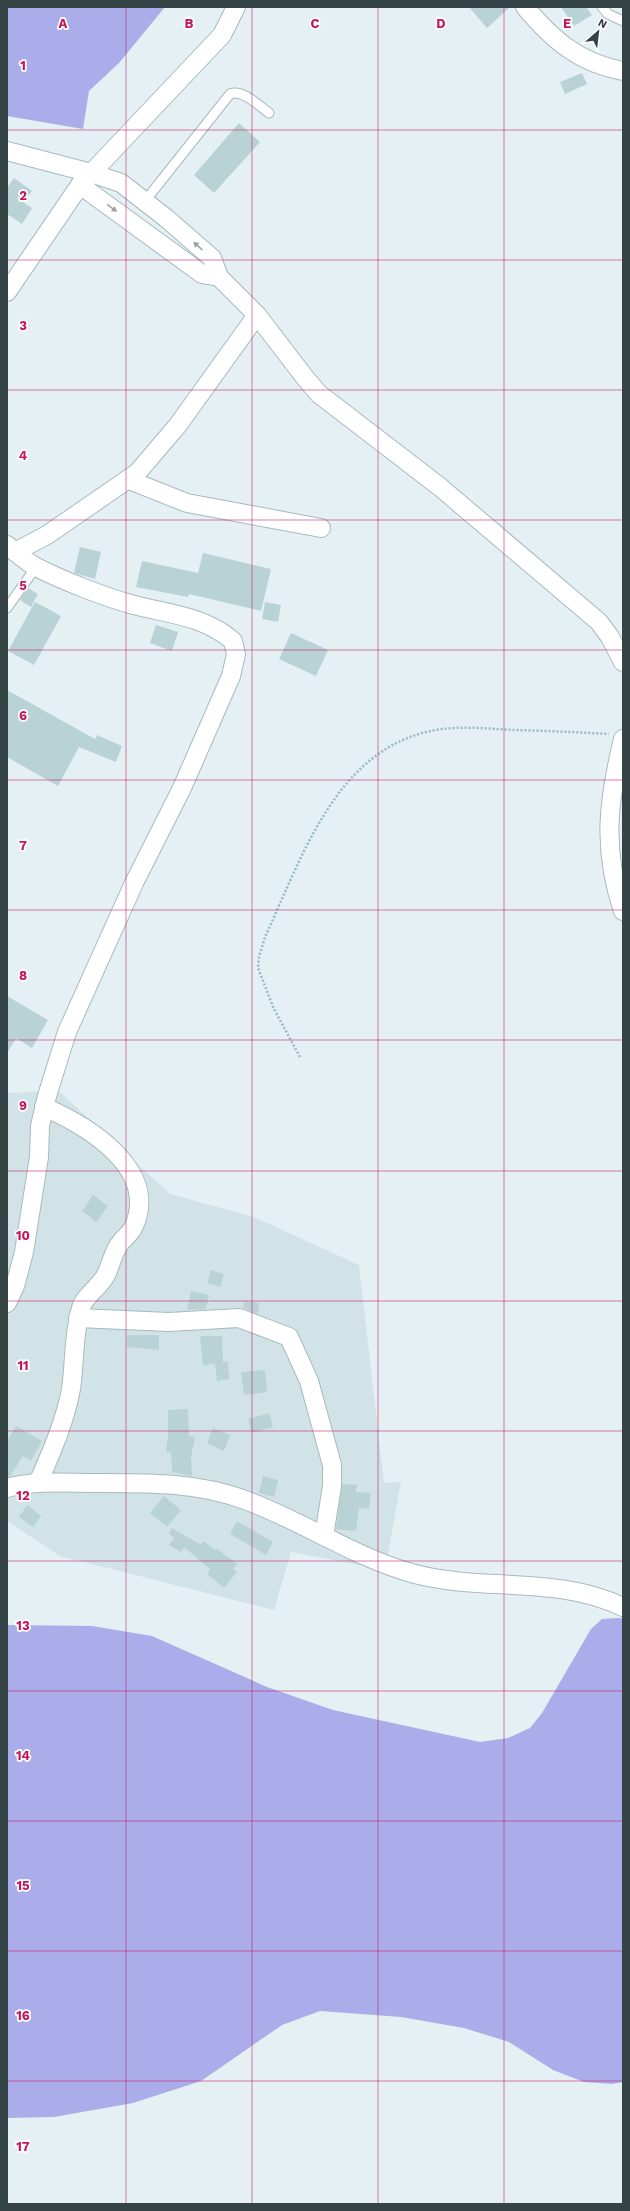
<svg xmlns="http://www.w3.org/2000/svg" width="630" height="2211" font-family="'Work Sans',sans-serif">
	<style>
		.residential { fill: #d2e3e7 }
		.green { fill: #abadea }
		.building { fill: #b9d2d5 }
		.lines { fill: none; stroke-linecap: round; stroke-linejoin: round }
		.lane-casing { stroke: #a6babf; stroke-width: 11 }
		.street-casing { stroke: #a6babf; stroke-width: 20 }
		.path { stroke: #97bac1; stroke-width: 2.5; stroke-dasharray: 2 2; stroke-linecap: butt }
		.lane { stroke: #fff; stroke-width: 9 }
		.street { stroke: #fff; stroke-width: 18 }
		.oneway { fill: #9aa1a2 }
		.grid { fill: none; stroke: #c2185b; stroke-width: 1; stroke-opacity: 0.55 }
		.grid-label { font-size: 13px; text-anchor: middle; font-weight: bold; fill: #c2185b; stroke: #fff; stroke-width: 3.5; stroke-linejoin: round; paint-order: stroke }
	</style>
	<rect width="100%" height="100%" fill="#e4f0f3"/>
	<path class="residential" d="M 59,1091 L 170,1194 L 254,1217 L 359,1265 L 384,1483 L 401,1482 L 385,1570 L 291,1552 L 274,1610 L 60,1556 L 7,1521 L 7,1093 Z"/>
	<g class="green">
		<path d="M 7,7 L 165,7 L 119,63 L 89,91 L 83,129 L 7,116 Z"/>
		<path d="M 619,1618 L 623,1619 L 623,2082 L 612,2084 L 584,2082 L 553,2070 L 509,2042 L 464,2028 L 401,2017 L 320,2011 L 282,2025 L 201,2081 L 133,2103 L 54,2117 L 7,2118 L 7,1625 L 92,1626 L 152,1636 L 267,1687 L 333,1710 L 480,1742 L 508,1738 L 530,1728 L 542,1713 L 591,1629 L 602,1619 Z"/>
	</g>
	<g class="building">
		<path d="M 469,7 L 510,7 L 487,28 Z"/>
		<path d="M 561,7 L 586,7 L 592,15 L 574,26 Z"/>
		<path d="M 582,73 L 587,84 L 565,94 L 560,82 Z"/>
		<path d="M 239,123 L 260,142 L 214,193 L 194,175 Z"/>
		<path d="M 14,178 L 32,191 L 23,202 L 32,208 L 22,224 L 7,214 L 7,188 Z"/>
		<path d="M 80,547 L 101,552 L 95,579 L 74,573 Z"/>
		<path d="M 203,553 L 271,569 L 261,611 L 189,594 L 188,597 L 136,587 L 142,561 L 198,573 Z"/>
		<path d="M 28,588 L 38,594 L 31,607 L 20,600 Z"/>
		<path d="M 35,602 L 61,616 L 34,665 L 8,651 Z"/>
		<path d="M 265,602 L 281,605 L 278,622 L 262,619 Z"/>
		<path d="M 156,625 L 178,632 L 172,651 L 150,643 Z"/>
		<path d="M 291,633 L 328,650 L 316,676 L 279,659 Z"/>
		<path d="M 7,690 L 95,739 L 97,735 L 122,746 L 116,762 L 79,747 L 58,786 L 7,757 Z"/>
		<path d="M 7,996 L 48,1020 L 32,1048 L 16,1038 L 7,1053 Z"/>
		<path d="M 93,1195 L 108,1206 L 96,1222 L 82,1211 Z"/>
		<path d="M 211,1270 L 224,1274 L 220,1287 L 207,1283 Z"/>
		<path d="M 191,1291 L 209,1295 L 206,1309 L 187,1310 Z"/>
		<path d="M 244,1301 L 259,1303 L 258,1314 L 243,1308 Z"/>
		<path d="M 127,1335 L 159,1335 L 159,1350 L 127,1347 Z"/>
		<path d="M 200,1336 L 222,1336 L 223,1362 L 228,1362 L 229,1379 L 217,1381 L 215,1364 L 203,1365 Z"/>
		<path d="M 265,1370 L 267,1392 L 244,1395 L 241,1372 Z"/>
		<path d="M 188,1409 L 189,1436 L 195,1437 L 191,1457 L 192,1476 L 172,1472 L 171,1453 L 166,1452 L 168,1436 L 168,1410 Z"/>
		<path d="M 269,1413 L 273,1427 L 252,1433 L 248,1419 Z"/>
		<path d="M 16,1426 L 42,1441 L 31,1461 L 23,1456 L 10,1476 L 7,1477 L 7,1441 Z"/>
		<path d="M 213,1428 L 230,1435 L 224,1451 L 207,1443 Z"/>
		<path d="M 263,1476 L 278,1480 L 274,1497 L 259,1493 Z"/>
		<path d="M 342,1484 L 357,1485 L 356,1492 L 371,1493 L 369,1509 L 359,1508 L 356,1531 L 336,1529 Z"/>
		<path d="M 164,1496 L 181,1510 L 167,1527 L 150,1513 Z"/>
		<path d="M 27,1505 L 41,1516 L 33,1527 L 19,1517 Z"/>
		<path d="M 237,1521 L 273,1542 L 266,1555 L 230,1534 Z"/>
		<path d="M 172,1528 L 201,1545 L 204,1541 L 215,1550 L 216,1548 L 237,1564 L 233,1569 L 237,1572 L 224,1588 L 207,1574 L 210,1569 L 184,1547 L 181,1552 L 169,1545 L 174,1538 L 169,1533 Z"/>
	</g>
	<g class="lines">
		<g class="lane-casing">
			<g id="lane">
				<path d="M 602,7 L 608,14 L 623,21"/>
				<path d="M 145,201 L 230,94 C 243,89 259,106 269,113"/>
				<path d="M 7,608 L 36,567"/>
			</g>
		</g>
		<g class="street-casing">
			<g id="street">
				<path d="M 525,7 C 553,40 579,63 623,71"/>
				<path d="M 7,151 L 91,173 L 121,183 L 166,218 L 212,258 L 219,277 L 257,315 L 306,379 L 319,394 L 440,487 L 599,622 L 610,637 L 623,662"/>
				<path d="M 80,185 L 202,274 L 219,277"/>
				<path d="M 7,292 L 80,185 L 222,35 L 236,7"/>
				<path d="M 129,480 L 187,503 L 321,528"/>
				<path d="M 7,545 C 16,552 26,562 36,567 C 64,581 104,597 134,605 C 169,614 204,616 233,641 L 236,654 L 231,676 L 182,788 L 134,883 L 67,1032 L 47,1096 L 40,1126 L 39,1157 L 24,1252 L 15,1286 L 7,1303"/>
				<path d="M 15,552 L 47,535 L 137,473 L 178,425 L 257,315"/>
				<path d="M 623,739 C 608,801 602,849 623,911"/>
				<path d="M 78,1318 L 169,1322 L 239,1318 L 289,1337 L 309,1381 L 332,1465 L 332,1486 L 324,1536"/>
				<path d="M 38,1483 C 51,1453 65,1422 71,1389 C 75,1362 73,1335 81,1308 C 84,1296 99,1288 106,1275 C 111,1265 113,1251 121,1242 C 125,1237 131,1233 134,1226 C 159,1169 88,1126 44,1107"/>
				<path d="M 7,1488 C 35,1480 67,1483 96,1483 C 146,1483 197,1482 245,1500 C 303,1521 355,1558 415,1574 C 484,1592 555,1575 623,1607"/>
			</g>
		</g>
		<path class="path" d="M 300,1057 L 274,1009 L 258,968 L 259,957 L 265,937 C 303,855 338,743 442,729 C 466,726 491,729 515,730 C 546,731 577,732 609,734"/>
		<use href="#lane" class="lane"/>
		<use href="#street" class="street"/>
	</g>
	<defs><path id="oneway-solid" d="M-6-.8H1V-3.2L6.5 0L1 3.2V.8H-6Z"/></defs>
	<g class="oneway">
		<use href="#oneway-solid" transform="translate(112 208) rotate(36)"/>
		<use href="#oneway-solid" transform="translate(198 246) rotate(-138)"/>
	</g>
	<path class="grid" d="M 126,7 L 126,2204M 252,7 L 252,2204M 378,7 L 378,2204M 504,7 L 504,2204M 7,130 L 623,130M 7,260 L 623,260M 7,390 L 623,390M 7,520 L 623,520M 7,650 L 623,650M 7,780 L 623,780M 7,910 L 623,910M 7,1040 L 623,1040M 7,1171 L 623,1171M 7,1301 L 623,1301M 7,1431 L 623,1431M 7,1561 L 623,1561M 7,1691 L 623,1691M 7,1821 L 623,1821M 7,1951 L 623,1951M 7,2081 L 623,2081"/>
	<g class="grid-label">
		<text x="63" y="28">A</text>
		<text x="189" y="28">B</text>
		<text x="315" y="28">C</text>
		<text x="441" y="28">D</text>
		<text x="567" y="28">E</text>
		<text x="23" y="70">1</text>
		<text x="23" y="200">2</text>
		<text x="23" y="330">3</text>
		<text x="23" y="460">4</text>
		<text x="23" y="590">5</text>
		<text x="23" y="720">6</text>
		<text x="23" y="850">7</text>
		<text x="23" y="980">8</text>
		<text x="23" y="1110">9</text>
		<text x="23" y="1240">10</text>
		<text x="23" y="1370">11</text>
		<text x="23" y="1500">12</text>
		<text x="23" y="1630">13</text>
		<text x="23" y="1760">14</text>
		<text x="23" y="1890">15</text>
		<text x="23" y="2020">16</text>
		<text x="23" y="2151">17</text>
	</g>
	<rect width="630" height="2211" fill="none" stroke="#344345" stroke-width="16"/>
	<g transform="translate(598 32) rotate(28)" stroke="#ffffff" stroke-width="3" paint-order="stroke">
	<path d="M0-3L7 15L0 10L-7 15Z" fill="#344345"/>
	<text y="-6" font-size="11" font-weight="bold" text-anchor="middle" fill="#344345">N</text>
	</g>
</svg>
